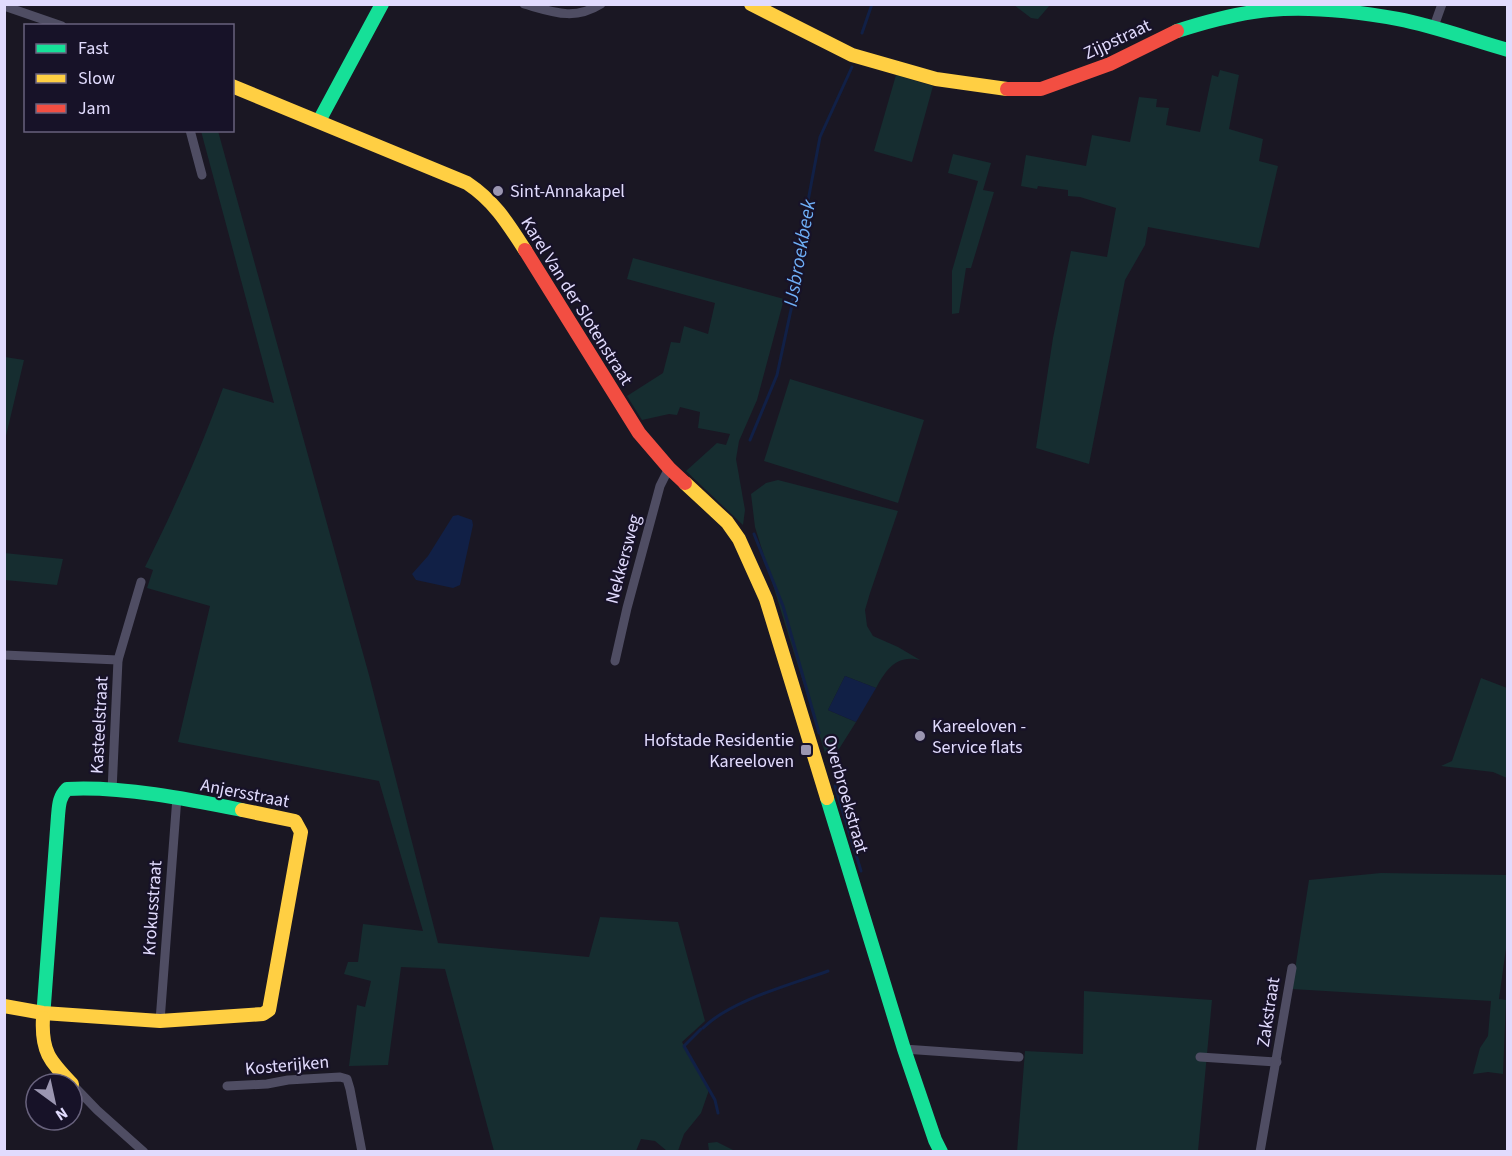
<svg xmlns="http://www.w3.org/2000/svg" width="1512" height="1156" font-family="'Source Sans 3',sans-serif">
	<style>
		.green { fill: #162d30 }
		.water { fill: #112046 }
		.lines { fill: none; stroke-linecap: round; stroke-linejoin: round }
		.stream { stroke: #112046; stroke-width: 3 }
		.street { stroke: #4f4d63; stroke-width: 9 }
		.fast { stroke: #16e098; stroke-width: 14 }
		.slow { stroke: #ffcf43; stroke-width: 14 }
		.jam { stroke: #f24e42; stroke-width: 14 }
		.poi-dot { fill: #9b96b1; stroke: #171228; stroke-width: 2 }
		.labels { text-anchor: middle; stroke-width: 4.5; stroke-linejoin: round; paint-order: stroke }
		.street-label { font-size: 18px; fill: #e1dbfd; stroke: #171228 }
		.poi-label { font-size: 18px; fill: #e1dbfd; stroke: #171228; text-anchor: start }
		.water-label { font-size: 20px; font-style: italic; fill: #6faff7; stroke: #171228 }
	</style>
	<rect width="100%" height="100%" fill="#1a1723"/>
	<g class="green">
		<path d="M 1014,5 L 1050,4 L 1050,5 L 1038,19 L 1031,18 Z"/>
		<path d="M 1220,70 L 1239,75 L 1229,129 L 1263,139 L 1259,161 L 1278,166 L 1259,248 L 1148,227 L 1145,245 L 1125,280 L 1089,464 L 1036,448 L 1053,338 L 1071,251 L 1107,257 L 1116,208 L 1080,197 L 1068,196 L 1068,190 L 1038,186 L 1037,189 L 1021,186 L 1026,155 L 1086,166 L 1092,135 L 1130,142 L 1139,97 L 1157,99 L 1156,107 L 1169,108 L 1166,125 L 1200,132 L 1212,75 L 1218,77 Z"/>
		<path d="M 896,75 L 933,86 L 912,162 L 874,151 Z"/>
		<path d="M 201,131 L 218,131 L 369,675 L 438,943 L 589,957 L 600,917 L 678,922 L 705,1021 L 682,1042 L 709,1090 L 701,1113 L 684,1134 L 678,1151 L 667,1151 L 655,1141 L 641,1139 L 636,1151 L 494,1151 L 445,969 L 401,967 L 388,1065 L 349,1066 L 357,1005 L 365,1007 L 371,981 L 344,974 L 348,962 L 358,962 L 363,924 L 423,931 L 379,781 L 178,742 L 210,606 L 147,588 L 153,570 L 145,567 C 175,507 200,451 223,388 L 274,403 Z"/>
		<path d="M 953,154 L 991,163 L 983,190 L 994,192 L 971,268 L 966,268 L 959,313 L 952,314 L 952,271 L 978,181 L 948,173 Z"/>
		<path d="M 633,258 L 784,299 L 757,400 L 739,441 L 736,459 L 745,510 L 743,525 L 686,471 L 717,443 L 726,445 L 730,434 L 698,428 L 700,412 L 680,407 L 677,415 L 669,414 L 642,420 L 627,396 L 663,373 L 671,342 L 680,343 L 684,326 L 708,334 L 715,303 L 627,279 Z"/>
		<path d="M 5,357 L 24,360 L 5,440 L 4,357 Z"/>
		<path d="M 790,379 L 924,420 L 898,503 L 764,461 Z"/>
		<path d="M 778,480 L 898,511 L 870,593 L 865,610 L 867,626 L 873,636 L 898,647 L 920,660 C 896,654 886,670 876,688 L 845,676 L 828,710 L 856,722 L 839,749 L 825,753 L 755,527 L 751,494 L 766,483 Z"/>
		<path d="M 4,553 L 63,559 L 57,585 L 5,580 Z"/>
		<path d="M 1481,678 L 1507,688 L 1507,778 L 1493,772 L 1441,766 L 1452,761 Z"/>
		<path d="M 1381,873 L 1507,875 L 1507,941 L 1499,999 L 1506,1000 L 1503,1074 L 1488,1072 L 1473,1074 L 1480,1048 L 1488,1036 L 1491,1001 L 1292,989 L 1309,880 Z"/>
		<path d="M 1084,991 L 1212,1000 L 1198,1151 L 1017,1152 L 1025,1051 L 1083,1054 Z"/>
		<path d="M 717,1142 L 735,1151 L 709,1151 L 708,1143 Z"/>
	</g>
	<g class="water">
		<path d="M 458,515 L 472,520 L 473,525 L 460,585 L 453,588 L 416,580 L 412,574 L 428,556 L 453,516 Z"/>
		<path d="M 845,676 L 876,688 L 856,722 L 828,710 Z"/>
	</g>
	<g class="lines">
		<g class="stream">
			<path d="M 862,33 L 872,4"/>
			<path d="M 750,440 L 777,375 L 792,305 L 805,217 L 820,137 L 852,67"/>
			<path d="M 754,534 L 783,606 L 819,733"/>
			<path d="M 835,786 L 861,871"/>
			<path d="M 703,1028 C 731,1000 790,985 828,971"/>
			<path d="M 701,1029 L 684,1046 L 715,1100 L 718,1113"/>
		</g>
		<g class="street">
			<path d="M 524,4 C 553,12 574,21 601,4"/>
			<path d="M 4,6 L 62,26"/>
			<path d="M 1433,29 L 1442,4"/>
			<path d="M 190,130 L 202,175"/>
			<path d="M 4,655 L 118,660"/>
			<path d="M 615,661 L 627,608 L 660,486 L 669,468"/>
			<path d="M 112,791 L 118,660 L 141,582"/>
			<path d="M 160,1021 L 177,797"/>
			<path d="M 904,1049 L 1019,1057"/>
			<path d="M 1200,1057 L 1277,1062"/>
			<path d="M 72,1084 L 97,1110 L 144,1152"/>
			<path d="M 227,1086 L 267,1084 L 288,1080 L 340,1077 L 347,1079 L 350,1089 L 362,1152"/>
			<path d="M 1260,1152 L 1292,968"/>
		</g>
		<g class="fast">
			<path d="M 1177,31 C 1202,23 1227,16 1253,12 C 1297,5 1354,11 1398,19 C 1435,26 1472,40 1508,50"/>
			<path d="M 319,121 L 382,4"/>
			<path d="M 827,798 L 904,1049 L 935,1140 L 941,1152"/>
			<path d="M 43,1018 L 58,816 C 59,805 59,797 67,789 C 122,786 188,799 242,810"/>
		</g>
		<g class="slow">
			<path d="M 751,4 L 852,55 L 936,79 L 1007,89"/>
			<path d="M 232,86 L 467,183 C 494,201 507,222 525,250"/>
			<path d="M 685,483 L 727,522 L 739,539 L 766,599 L 827,798"/>
			<path d="M 4,1006 L 43,1013 L 160,1021 L 263,1014 L 269,1010 L 301,832 L 295,821 L 242,810"/>
			<path d="M 43,1018 C 41,1052 50,1061 72,1084"/>
		</g>
		<g class="jam">
			<path d="M 1007,89 L 1041,89 L 1110,64 L 1177,31"/>
			<path d="M 525,250 L 639,433 L 669,468 L 685,483"/>
		</g>
	</g>
	<g class="poi-dot">
		<circle cx="498" cy="191" r="6"/>
		<circle cx="920" cy="736" r="6"/>
		<rect x="800" y="744" width="12" height="12" rx="3"/>
	</g>
	<g class="labels">
		<g class="street-label">
			<text transform="translate(1117 39) rotate(-25)" y="6">Zijpstraat</text>
			<text transform="translate(577 301) rotate(58)" y="6">Karel Van der Slotenstraat</text>
			<text transform="translate(623 559) rotate(-75)" y="6">Nekkersweg</text>
			<text transform="translate(99 725) rotate(-87)" y="6">Kasteelstraat</text>
			<text transform="translate(245 793) rotate(11)" y="6">Anjersstraat</text>
			<text transform="translate(846 794) rotate(74)" y="6">Overbroekstraat</text>
			<text transform="translate(152 908) rotate(-86)" y="6">Krokusstraat</text>
			<text transform="translate(1268 1012) rotate(-81)" y="6">Zakstraat</text>
			<text transform="translate(287 1065) rotate(-5)" y="6">Kosterijken</text>
		</g>
		<g class="poi-label">
			<text x="510" y="197">Sint-Annakapel</text>
			<text x="932" y="732">Kareeloven -<tspan x="932" dy="21">Service flats</tspan></text>
			<text x="794" y="746" text-anchor="end">Hofstade Residentie<tspan x="794" dy="21">Kareeloven</tspan></text>
		</g>
		<g class="water-label">
			<text transform="translate(799 253) rotate(-80)" y="7">IJsbroekbeek</text>
		</g>
	</g>
	<rect width="1512" height="1156" fill="none" stroke="#e1dbfd" stroke-width="12"/>
	<rect x="24" y="24" width="210" height="108" fill="#171228" stroke="#68627d" stroke-width="1.5"/>
	<rect x="36" y="44" width="30" height="9" fill="#16e098" stroke="#68627d" stroke-width="1.5"/>
	<text x="78" y="54" font-size="18" fill="#e1dbfd">Fast</text>
	<rect x="36" y="74" width="30" height="9" fill="#ffcf43" stroke="#68627d" stroke-width="1.5"/>
	<text x="78" y="84" font-size="18" fill="#e1dbfd">Slow</text>
	<rect x="36" y="104" width="30" height="9" fill="#f24e42" stroke="#68627d" stroke-width="1.5"/>
	<text x="78" y="114" font-size="18" fill="#e1dbfd">Jam</text>
	<g transform="translate(54 1102) rotate(147)"><circle r="28" fill="#171228" stroke="#68627d" stroke-width="1.5"/>
	<path d="M0-4.5L10 22L0 15L-10 22Z" fill="#9b96b1"/>
	<text y="-9" font-size="16" font-weight="bold" text-anchor="middle" fill="#e1dbfd">N</text>
	</g>
</svg>
